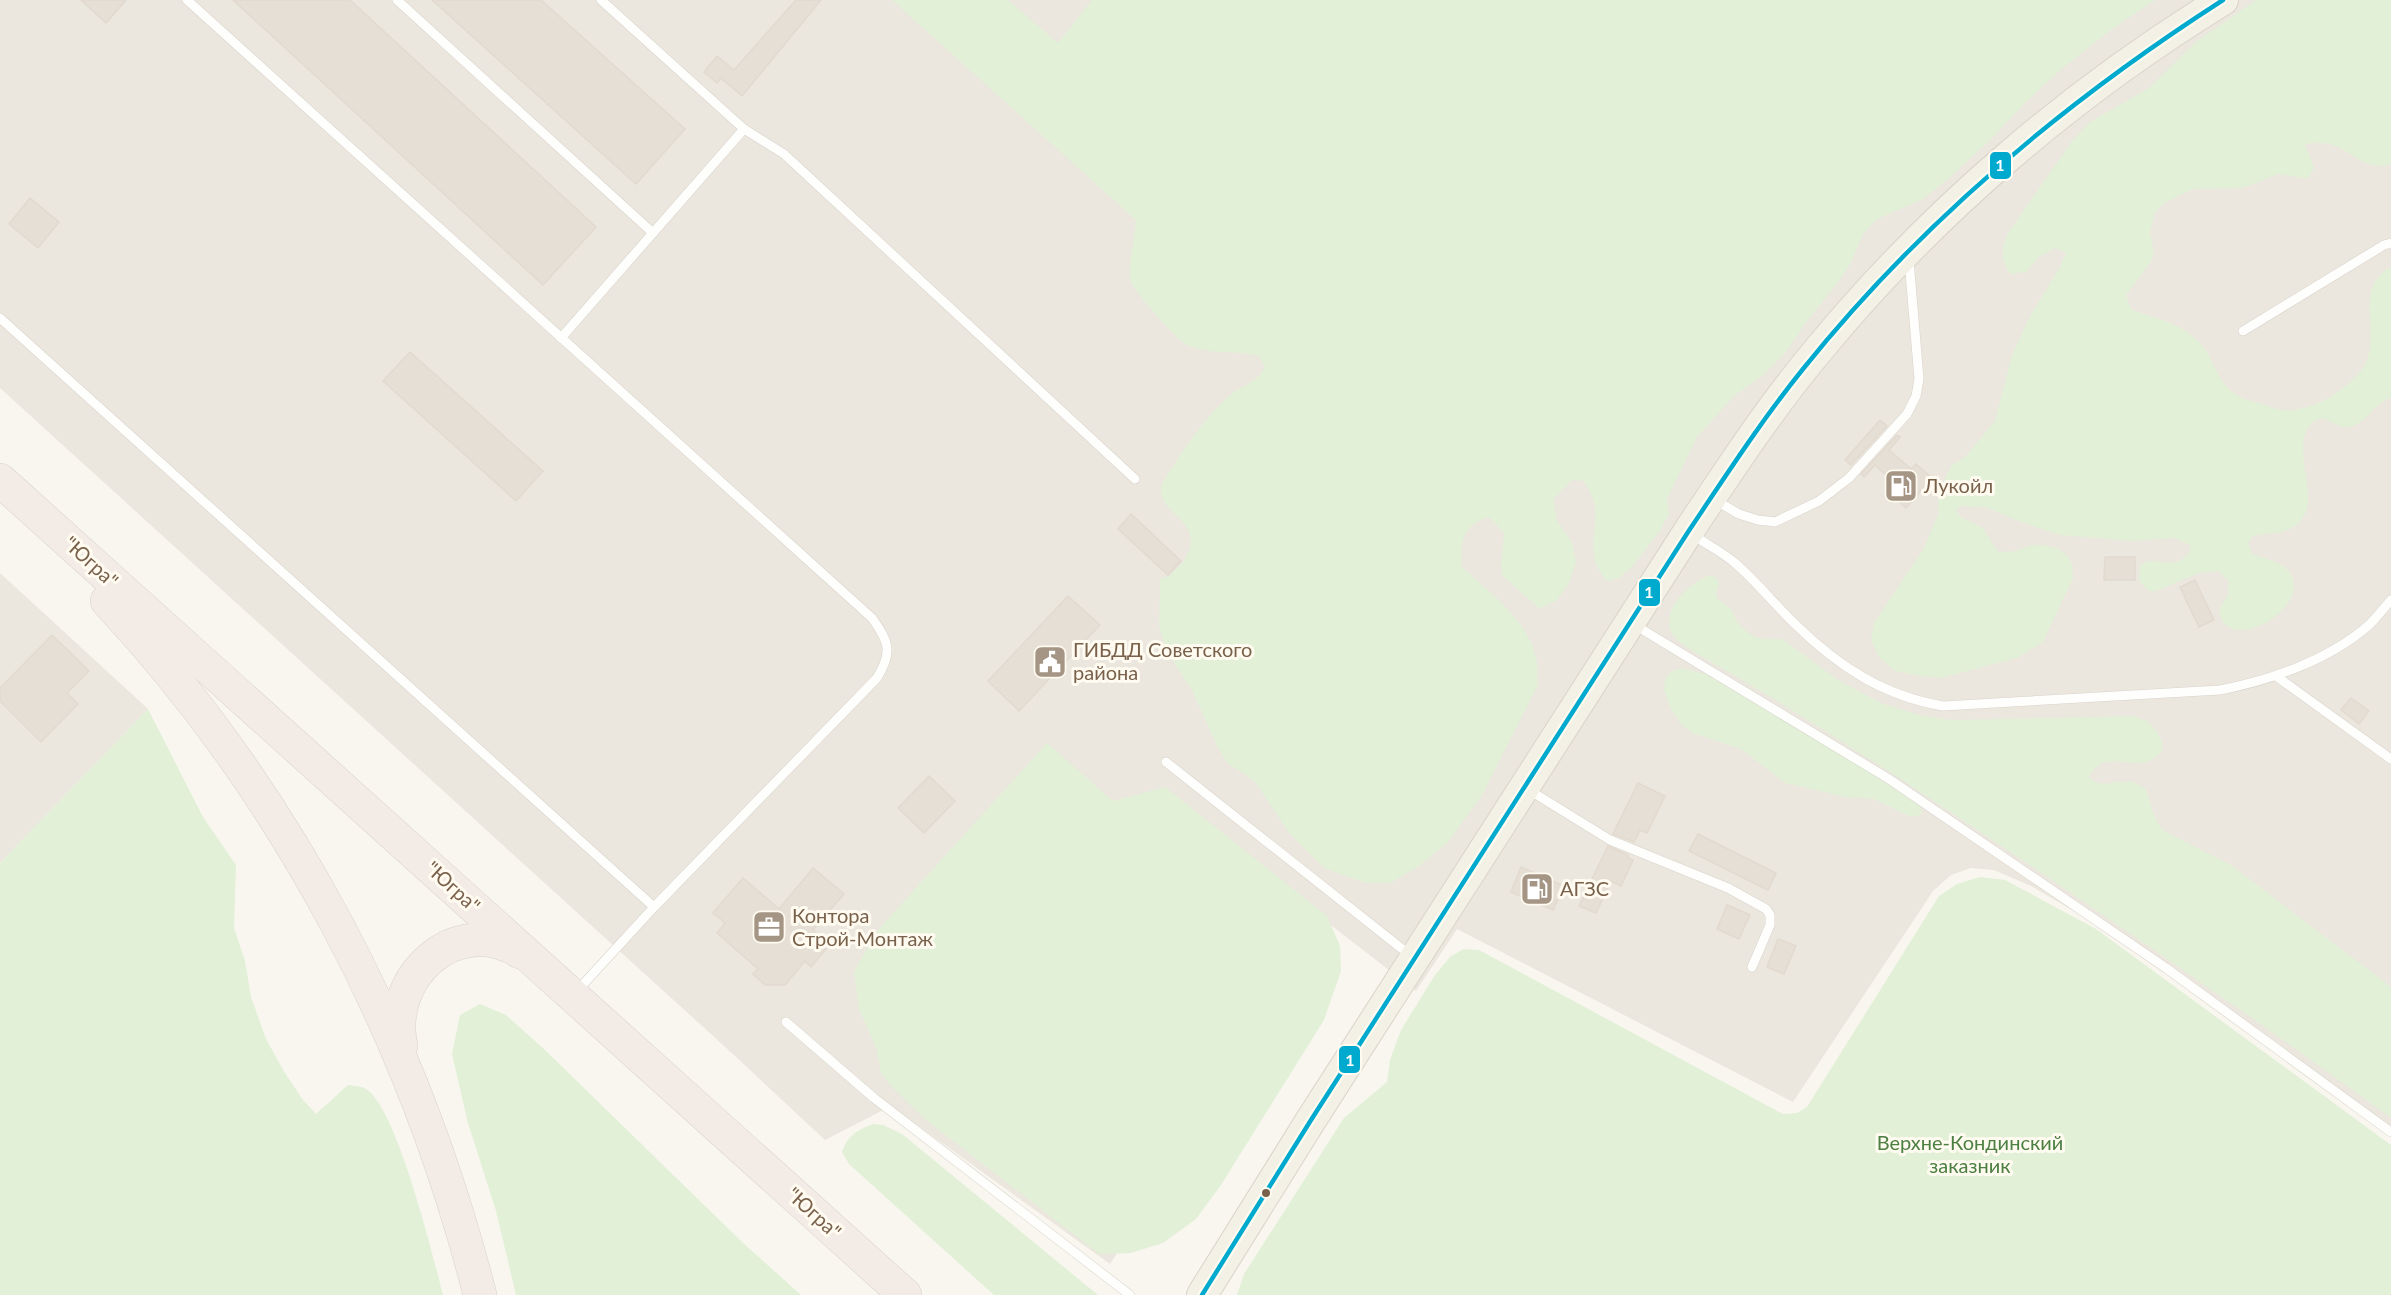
<svg xmlns="http://www.w3.org/2000/svg" width="2391" height="1295" font-family="Lato,sans-serif">
	<style>
		.industrial { fill: #ebe6de }
		.green { fill: #e2f0d8 }
		.building { fill: #e5dfd5; stroke: #e2dacf; stroke-width: 1.5 }
		.lines { fill: none; stroke-linecap: round; stroke-linejoin: round }
		.lane-casing { stroke: #d8d3cb; stroke-width: 10 }
		.primary-casing { stroke: #dad3ca; stroke-width: 32 }
		.highway-casing { stroke: #dad3ca; stroke-width: 34 }
		.lane { stroke: #fefefc; stroke-width: 9 }
		.primary { stroke: #f3f0e6; stroke-width: 30 }
		.highway { stroke: #f2ebe6; stroke-width: 33 }
		.bus-1-casing { stroke: #fffbf0; stroke-width: 9 }
		.bus-1 { stroke: #00a9ce; stroke-width: 4.5 }
		.bus-dot { fill: #79614b; stroke: #fffbf0; stroke-width: 2 }
		.labels { text-anchor: middle; stroke-width: 6; stroke-linejoin: round; paint-order: stroke }
		.poi-label { font-size: 20px; fill: #79614b; stroke: #fffbf0; text-anchor: start }
		.street-label { font-size: 20px; fill: #79614b; stroke: #fffbf0 }
		.park-label { font-size: 20px; fill: #4c7f42; stroke: #fffbf0 }
		.line-badge { stroke: #fffbf0; stroke-width: 2 }
		.badge-label { font-size: 16px; text-anchor: middle; font-weight: bold; fill: #fff }
	</style>
	<rect width="100%" height="100%" fill="#f8f6ee"/>
	<g class="industrial">
		<path d="M 0,0 L 2391,0 L 2391,1137 L 2099,926 L 2031,886 L 1994,870 L 1971,868 L 1951,875 L 1933,891 L 1793,1102 L 1457,929 L 1416,991 L 1332,926 L 1110,1264 L 891,1106 L 825,1140 L 734,1055 L 0,388 Z"/>
		<path d="M 0,573 L 148,709 L 0,863 Z"/>
	</g>
	<g class="green">
		<path d="M 892,0 L 1008,0 L 1058,43 L 1092,0 L 2155,0 L 2111,30 L 2059,71 L 2026,102 L 1989,141 L 1949,178 L 1923,199 L 1877,219 L 1863,234 L 1851,263 L 1838,282 L 1804,325 L 1786,352 L 1762,376 L 1735,395 L 1697,437 L 1667,499 L 1669,514 L 1659,532 L 1632,567 L 1619,578 L 1607,581 C 1602,574 1597,568 1595,560 C 1588,529 1607,513 1583,481 L 1572,480 L 1553,499 L 1557,521 L 1572,542 L 1576,562 L 1569,583 L 1557,600 L 1540,609 L 1502,575 L 1501,562 L 1504,533 L 1489,517 C 1462,525 1460,542 1462,567 L 1500,601 L 1521,625 L 1532,644 L 1537,662 L 1538,685 L 1482,795 L 1448,842 L 1419,866 L 1390,883 L 1365,883 L 1324,868 L 1289,833 L 1256,783 L 1245,774 L 1228,764 L 1217,746 L 1193,692 L 1166,650 L 1159,626 L 1160,581 L 1161,578 L 1168,577 C 1174,571 1184,563 1187,555 C 1204,519 1157,516 1161,485 C 1181,453 1201,421 1229,396 C 1244,383 1254,386 1265,367 L 1259,356 C 1236,350 1208,355 1187,345 C 1177,340 1132,290 1130,279 C 1128,267 1135,234 1136,220 Z"/>
		<path d="M 2256,0 L 2391,0 L 2391,164 C 2369,171 2356,156 2338,147 C 2327,142 2317,142 2305,144 L 2314,168 L 2308,179 L 2278,174 L 2243,188 L 2193,189 L 2164,203 L 2155,212 L 2150,232 L 2154,253 L 2151,262 L 2126,295 L 2131,309 C 2155,319 2181,322 2200,343 C 2211,354 2215,373 2226,386 C 2235,397 2248,400 2262,404 C 2268,406 2276,410 2284,410 C 2311,412 2342,393 2359,373 C 2388,340 2348,291 2391,267 L 2391,398 C 2374,403 2367,423 2350,427 C 2336,431 2325,410 2312,423 C 2284,452 2335,512 2285,531 C 2276,534 2263,534 2253,536 L 2248,543 L 2252,554 C 2263,558 2281,561 2289,572 C 2315,604 2232,656 2220,615 C 2218,606 2225,602 2228,594 C 2229,590 2228,584 2228,580 L 2218,571 L 2199,573 L 2156,591 L 2149,591 L 2139,581 L 2140,565 C 2158,553 2171,574 2190,552 L 2190,545 L 2175,538 L 2132,541 L 2060,535 L 2021,522 L 1988,508 L 1960,506 L 1956,510 L 1961,517 L 1983,528 L 1998,552 L 2016,551 L 2031,545 L 2044,545 L 2057,548 L 2068,557 L 2072,564 L 2073,578 L 2043,642 L 2017,658 L 1941,678 L 1919,676 L 1895,671 L 1879,657 L 1871,640 L 1874,623 L 1924,548 L 1938,515 L 1939,491 L 1951,466 L 1966,456 L 1995,421 L 2012,355 L 2030,316 L 2060,267 L 2066,253 L 2055,248 L 2039,257 L 2026,272 L 2011,274 C 1999,259 2002,250 2008,233 L 2072,141 L 2090,122 L 2149,88 L 2196,42 Z"/>
		<path d="M 1711,575 L 1717,578 L 1719,584 L 1716,592 L 1717,598 L 1732,610 L 1737,622 L 1751,635 L 1762,639 L 1782,639 L 1838,680 L 1883,704 L 1923,716 L 1952,720 L 2132,716 L 2147,721 L 2156,730 L 2162,742 L 2162,751 C 2157,756 2153,760 2146,762 C 2126,767 2103,750 2089,777 C 2103,791 2116,778 2132,782 C 2137,783 2142,787 2146,789 C 2152,805 2152,820 2166,832 L 2231,865 L 2391,987 L 2391,1118 C 2278,1035 2162,955 2046,876 C 1930,798 1815,721 1694,652 C 1687,647 1676,641 1672,633 C 1660,609 1691,581 1711,575 Z"/>
		<path d="M 1681,668 L 1706,674 L 1886,781 L 1920,805 L 1922,814 L 1917,816 L 1909,816 L 1874,799 L 1846,797 L 1785,783 L 1741,749 L 1692,733 L 1680,723 L 1669,705 L 1664,689 L 1665,680 L 1670,672 Z"/>
		<path d="M 148,709 L 203,817 L 236,865 L 234,928 L 245,961 L 251,997 L 266,1039 L 285,1073 L 303,1100 L 316,1114 L 348,1085 C 354,1086 362,1086 366,1089 C 397,1108 433,1256 443,1295 L 0,1295 L 0,863 Z"/>
		<path d="M 1047,743 L 1113,801 L 1165,787 L 1327,916 L 1340,946 L 1341,971 L 1324,1020 L 1221,1185 L 1196,1219 L 1163,1243 L 1131,1253 L 1099,1254 L 925,1119 L 893,1088 L 881,1074 L 876,1047 L 859,1009 L 854,972 L 877,931 Z"/>
		<path d="M 1980,877 L 2005,880 L 2096,929 L 2391,1145 L 2391,1295 L 1237,1295 L 1244,1274 L 1344,1118 L 1387,1082 L 1390,1060 L 1401,1030 L 1435,975 L 1451,956 L 1464,949 L 1479,950 L 1783,1114 L 1797,1113 L 1807,1107 L 1939,896 L 1957,884 Z"/>
		<path d="M 480,1004 L 506,1015 L 545,1050 L 743,1243 L 801,1295 L 516,1295 L 496,1211 L 468,1123 L 452,1054 L 460,1015 Z"/>
		<path d="M 873,1124 L 883,1125 L 902,1134 L 1098,1295 L 994,1295 L 849,1164 L 842,1152 C 847,1136 857,1130 873,1124 Z"/>
	</g>
	<g class="building">
		<path d="M 81,0 L 126,0 L 106,23 Z"/>
		<path d="M 233,0 L 350,0 L 596,227 L 543,285 Z"/>
		<path d="M 432,0 L 541,0 L 685,129 L 636,184 Z"/>
		<path d="M 796,0 L 821,0 L 742,96 L 721,78 L 717,83 L 704,72 L 717,56 L 734,70 Z"/>
		<path d="M 30,198 L 59,222 L 38,248 L 9,224 Z"/>
		<path d="M 410,352 L 543,471 L 516,501 L 383,381 Z"/>
		<path d="M 1880,420 L 1887,426 L 1851,465 L 1845,460 Z"/>
		<path d="M 1897,435 L 1900,437 L 1889,450 L 1911,469 L 1916,464 L 1932,478 L 1906,508 L 1890,493 L 1897,485 L 1875,465 L 1864,477 L 1861,474 Z"/>
		<path d="M 1131,514 L 1181,561 L 1168,575 L 1118,529 Z"/>
		<path d="M 2105,557 L 2135,557 L 2135,580 L 2104,580 Z"/>
		<path d="M 2195,580 L 2214,620 L 2199,627 L 2180,587 Z"/>
		<path d="M 1068,596 L 1100,625 L 1019,711 L 988,681 Z"/>
		<path d="M 52,635 L 89,671 L 67,693 L 78,704 L 41,742 L 0,701 L 0,688 Z"/>
		<path d="M 2351,698 L 2369,711 L 2359,724 L 2341,710 Z"/>
		<path d="M 929,776 L 955,801 L 924,833 L 898,808 Z"/>
		<path d="M 1638,783 L 1665,796 L 1647,833 L 1640,830 L 1634,842 L 1613,834 Z"/>
		<path d="M 1698,834 L 1776,873 L 1768,890 L 1689,851 Z"/>
		<path d="M 1608,846 L 1628,855 L 1627,857 L 1633,860 L 1621,886 L 1611,881 L 1596,913 L 1579,906 Z"/>
		<path d="M 1521,867 L 1564,886 L 1553,910 L 1511,892 Z"/>
		<path d="M 813,868 L 844,894 L 813,930 L 818,934 L 814,939 L 826,949 L 811,967 L 805,961 L 785,985 L 765,985 L 753,974 L 758,969 L 717,933 L 725,923 L 713,913 L 743,878 L 779,909 Z"/>
		<path d="M 1727,905 L 1750,915 L 1739,939 L 1717,929 Z"/>
		<path d="M 1778,939 L 1796,946 L 1784,974 L 1767,967 Z"/>
	</g>
	<g class="lines">
		<g class="lane-casing">
			<g id="lane">
				<path d="M 187,0 L 872,618 C 889,642 893,652 877,678 L 654,907 L 577,991"/>
				<path d="M 397,0 L 653,233"/>
				<path d="M 601,0 L 744,129 L 784,154 L 1135,479"/>
				<path d="M 0,318 L 654,907"/>
				<path d="M 2243,331 L 2384,245 L 2391,243"/>
				<path d="M 561,338 L 744,129"/>
				<path d="M 1713,499 L 1739,514 L 1758,520 L 1775,522 L 1819,501 L 1849,478 L 1907,414 L 1916,396 L 1919,379 L 1909,260"/>
				<path d="M 1693,535 C 1706,544 1722,552 1735,563 C 1757,582 1775,605 1796,625 C 1839,667 1884,696 1943,706 L 2220,690 C 2271,680 2329,660 2369,625 C 2377,617 2384,608 2391,600"/>
				<path d="M 1633,624 L 1889,779 L 2166,968 L 2391,1132"/>
				<path d="M 2276,676 L 2391,759"/>
				<path d="M 1166,762 L 1411,956"/>
				<path d="M 1529,790 L 1610,840 L 1728,888 L 1766,909 L 1770,915 L 1770,925 L 1752,967"/>
				<path d="M 786,1022 L 874,1098 L 1130,1295"/>
			</g>
		</g>
		<g class="primary-casing">
			<path id="primary" d="M 1202,1295 L 1311,1120 L 1688,532 C 1730,469 1771,406 1820,348 C 1933,211 2072,93 2223,0"/>
		</g>
		<g class="highway-casing">
			<g id="highway">
				<path d="M 0,480 L 905,1295"/>
				<path d="M 107,601 C 289,796 414,1037 480,1295"/>
				<path d="M 401,1046 C 386,978 455,912 520,952"/>
			</g>
		</g>
		<use href="#lane" class="lane"/>
		<use href="#primary" class="primary"/>
		<use href="#highway" class="highway"/>
		<g class="bus-1-casing">
			<path id="bus-1" d="M 1202,1295 L 1311,1120 L 1688,532 C 1725,477 1761,421 1803,369 C 1921,222 2064,102 2223,0"/>
		</g>
		<use href="#bus-1" class="bus-1"/>
	</g>
	<defs>
		<g id="fuel-square" transform="scale(1.725)"><rect x="-9" y="-9" width="18" height="18" rx="4" fill="#a59584" stroke="#fffbf0"/><path d="M-5.5-6h7V0h2V4h1.3V-2.5L3-4.5l.8-.8L6-3V5H2.5V1h-1V6h-7ZM-4.2-4.7v3.2H.2V-4.7Z" fill="#fff"/></g>
		<g id="civic-square" transform="scale(1.725)"><rect x="-9" y="-9" width="18" height="18" rx="4" fill="#a59584" stroke="#fffbf0"/><path d="M-.6-6.5H3V-4.5H.6V-3L4-1V1h2V6H-6V1h2V-1L-.6-3ZM-1.2 2.5V6h2.4V2.5Z" fill="#fff"/></g>
		<g id="office-square" transform="scale(1.725)"><rect x="-9" y="-9" width="18" height="18" rx="4" fill="#a59584" stroke="#fffbf0"/><path d="M-6-3h4V-5.5h4V-3h4V5H-6ZM-1-4.5V-3h2v-1.5ZM-6 0V1H6V0Z" fill="#fff"/></g>
	</defs>
	<g fill-rule="evenodd">
		<use href="#fuel-square" x="1901" y="486"/>
		<use href="#civic-square" x="1050" y="662"/>
		<use href="#fuel-square" x="1537" y="889"/>
		<use href="#office-square" x="769" y="927"/>
	</g>
	<circle class="bus-dot" cx="1266" cy="1193" r="5"/>
	<g class="labels">
		<g class="poi-label">
			<text x="1924" y="493">Лукойл</text>
			<text x="1073" y="657">ГИБДД Советского<tspan x="1073" dy="23">района</tspan></text>
			<text x="1560" y="896">АГЗС</text>
			<text x="792" y="923">Контора<tspan x="792" dy="23">Строй-Монтаж</tspan></text>
		</g>
		<g class="street-label">
			<text transform="translate(91 562) rotate(42)" y="7">"Югра"</text>
			<text transform="translate(453 887) rotate(42)" y="7">"Югра"</text>
			<text transform="translate(814 1213) rotate(42)" y="7">"Югра"</text>
		</g>
		<g class="park-label">
			<text x="1970" y="1150">Верхне-Кондинский<tspan x="1970" dy="23">заказник</tspan></text>
		</g>
	</g>
	<g class="line-badge">
		<rect x="1989" y="151" width="23" height="29" rx="6" fill="#00a9ce"/>
		<rect x="1638" y="578" width="23" height="29" rx="6" fill="#00a9ce"/>
		<rect x="1338" y="1045" width="23" height="29" rx="6" fill="#00a9ce"/>
	</g>
	<g class="badge-label">
		<text x="2000" y="171">1</text>
		<text x="1649" y="598">1</text>
		<text x="1350" y="1066">1</text>
	</g>
</svg>
